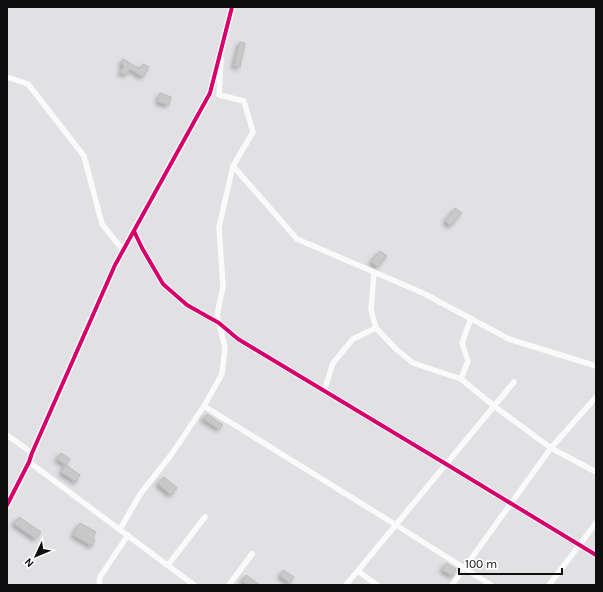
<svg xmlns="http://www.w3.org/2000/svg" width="603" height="592" font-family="Karla,sans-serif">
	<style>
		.building { fill: #c9c8c9; stroke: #bcbabb; filter: url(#shadow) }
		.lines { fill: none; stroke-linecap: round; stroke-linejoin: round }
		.minor { stroke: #fafafb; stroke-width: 5.5 }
		.tertiary { stroke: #fafafb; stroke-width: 7 }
		.cycleway-casing { stroke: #fff; stroke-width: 6 }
		.cycleway { stroke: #d6006c; stroke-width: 4 }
	</style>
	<defs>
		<filter id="shadow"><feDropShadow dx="-2.5" dy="2.5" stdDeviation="2" flood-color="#0004"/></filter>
	</defs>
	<rect width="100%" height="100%" fill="#e1e0e3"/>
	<g class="building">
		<path d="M 240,42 L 245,43 L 240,67 L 234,66 Z"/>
		<path d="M 123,59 L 140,69 L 143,64 L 149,67 L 143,77 L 130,69 L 126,75 L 120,72 L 124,66 L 121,63 Z"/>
		<path d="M 160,93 L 171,97 L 169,105 L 158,102 Z"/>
		<path d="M 455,208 L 462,213 L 450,226 L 445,221 L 451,214 Z"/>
		<path d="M 380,251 L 387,256 L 378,267 L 371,262 Z"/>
		<path d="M 207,414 L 223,425 L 219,429 L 203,419 Z"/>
		<path d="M 61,453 L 70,459 L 66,465 L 57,459 Z"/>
		<path d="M 66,465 L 80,475 L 76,482 L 61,472 Z"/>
		<path d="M 164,477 L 177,488 L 171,495 L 158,484 Z"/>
		<path d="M 19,517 L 41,532 L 36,539 L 14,524 Z"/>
		<path d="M 80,523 L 96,532 L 92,538 L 95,540 L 92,546 L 73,535 Z"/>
		<path d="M 446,563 L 456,569 L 453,576 L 442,570 Z"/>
		<path d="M 283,570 L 294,577 L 290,583 L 280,576 Z"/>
		<path d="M 246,575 L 260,585 L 248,585 L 242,581 Z"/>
	</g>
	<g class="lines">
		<g class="minor">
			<path d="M 7,77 L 28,84 L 84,156 L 102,224 L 123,250"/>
			<path d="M 233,166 L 297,239 L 423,293 L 509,339 L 596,366"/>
			<path d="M 134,231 L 142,248 L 163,284 L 187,305 L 219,323 L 238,339 L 446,464 L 596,555"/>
			<path d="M 374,272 L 371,310 L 376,328 L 396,349 L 413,363 L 461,379 L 494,406 L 551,448 L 596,472"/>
			<path d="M 461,379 L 468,361 L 462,343 L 471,318"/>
			<path d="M 324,391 L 333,363 L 353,339 L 376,328"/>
			<path d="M 204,406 L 396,525 L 491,585"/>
			<path d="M 7,435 L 32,453"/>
			<path d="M 29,462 L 194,585"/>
			<path d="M 120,529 L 141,493 L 171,455 L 204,406 L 222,374 L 225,348 L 217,315 L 223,287 L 219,227 L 233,166 L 253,132 L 244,101 L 219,95 L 221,59"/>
			<path d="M 168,565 L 205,517"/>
			<path d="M 358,571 L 377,585"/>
			<path d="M 99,585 L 100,577 L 128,535"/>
			<path d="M 229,585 L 252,554"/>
			<path d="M 346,585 L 514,382"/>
			<path d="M 452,585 L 551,448 L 596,397"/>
			<path d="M 549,585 L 596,523"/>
		</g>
		<path class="tertiary" d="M 7,505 L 29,462 L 32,453 L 115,265 L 210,93 L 232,7"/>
		<g class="cycleway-casing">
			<g id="cycleway">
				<path d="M 134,231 L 142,248 L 163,284 L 187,305 L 219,323 L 238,339 L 446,464 L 596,555"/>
				<path d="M 7,505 L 29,462 L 32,453 L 115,265 L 210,93 L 232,7"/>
			</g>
		</g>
		<use href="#cycleway" class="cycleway"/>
	</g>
	<rect width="603" height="592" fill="none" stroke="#0e0e0f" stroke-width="16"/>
	<g transform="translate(36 556) rotate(226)" stroke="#ffffff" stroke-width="3" paint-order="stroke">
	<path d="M0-3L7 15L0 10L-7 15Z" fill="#0e0e0f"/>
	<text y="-6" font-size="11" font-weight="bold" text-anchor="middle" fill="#0e0e0f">N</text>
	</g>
	<path d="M459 568v6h103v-6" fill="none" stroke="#0e0e0f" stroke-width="2"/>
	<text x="465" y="568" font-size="12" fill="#0e0e0f" stroke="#ffffff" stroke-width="3" paint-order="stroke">100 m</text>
</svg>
